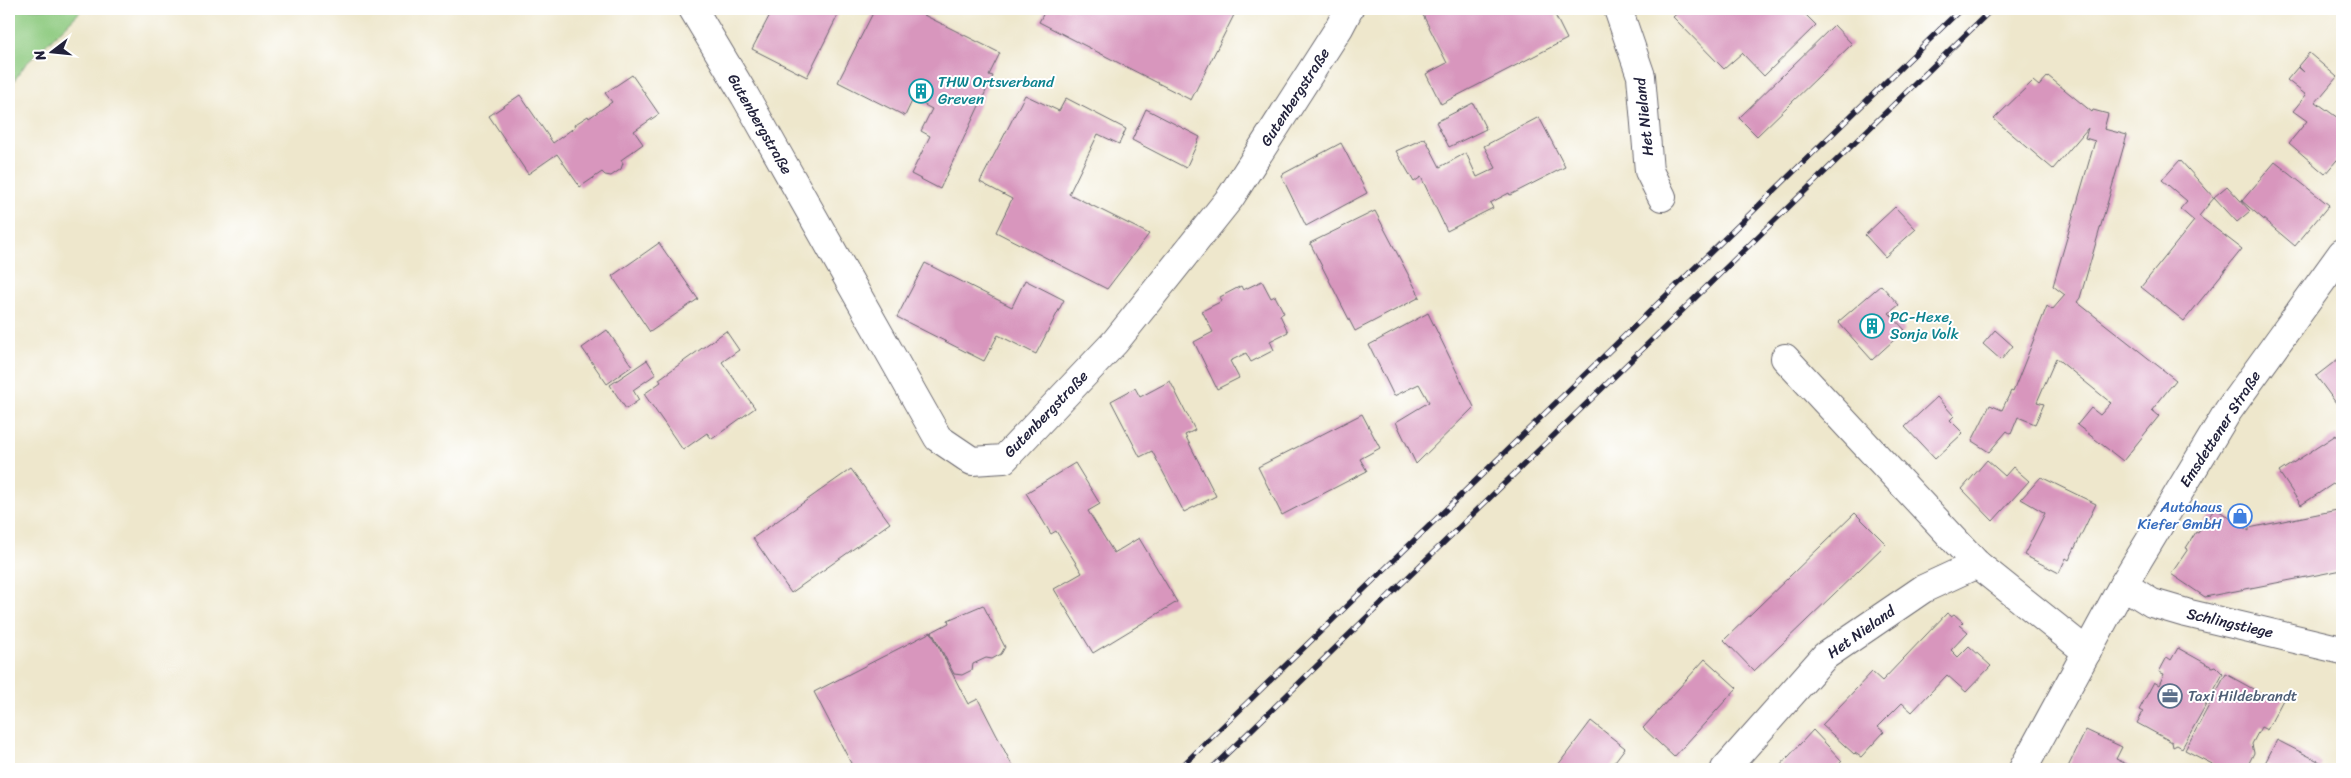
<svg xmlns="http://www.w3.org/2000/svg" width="2351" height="778" font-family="Sriracha,sans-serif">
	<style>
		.green { fill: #8dca7f; stroke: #58765d }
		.building { fill: #d896bd }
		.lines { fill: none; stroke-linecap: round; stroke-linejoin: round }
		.minor-casing { stroke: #69676e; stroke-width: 30 }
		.tertiary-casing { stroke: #69676e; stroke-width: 30 }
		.minor { stroke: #fff; stroke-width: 28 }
		.tertiary { stroke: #fff; stroke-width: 28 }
		.rail-casing { stroke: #22223b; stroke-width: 5.5 }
		.rail { stroke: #fff; stroke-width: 4; stroke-dasharray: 11; stroke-linecap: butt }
		.labels { text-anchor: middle; stroke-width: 4; stroke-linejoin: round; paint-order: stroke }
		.culture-label { font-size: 15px; fill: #0d838f; stroke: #fff; text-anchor: start }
		.street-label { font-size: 15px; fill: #22223b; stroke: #fff }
		.shop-label { font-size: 15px; fill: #366cbe; stroke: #fff; text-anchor: end }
		.service-label { font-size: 15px; fill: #4e5e75; stroke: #fff; text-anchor: start }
	</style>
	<rect width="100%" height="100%" fill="#fff"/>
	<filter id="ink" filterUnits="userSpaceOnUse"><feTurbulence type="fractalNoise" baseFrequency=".02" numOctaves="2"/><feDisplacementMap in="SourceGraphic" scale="10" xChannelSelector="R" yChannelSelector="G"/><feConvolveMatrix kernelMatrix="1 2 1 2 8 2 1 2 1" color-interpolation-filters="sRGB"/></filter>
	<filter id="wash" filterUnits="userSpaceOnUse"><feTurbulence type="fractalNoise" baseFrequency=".0096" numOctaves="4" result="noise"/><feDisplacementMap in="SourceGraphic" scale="20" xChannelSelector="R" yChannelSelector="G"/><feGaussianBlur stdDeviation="1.12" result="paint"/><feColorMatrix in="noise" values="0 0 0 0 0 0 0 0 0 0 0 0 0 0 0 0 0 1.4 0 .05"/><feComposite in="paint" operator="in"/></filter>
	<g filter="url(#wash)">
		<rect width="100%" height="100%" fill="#eee7cc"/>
		<path class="green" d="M 9,9 L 83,9 L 25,65 L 9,88 Z"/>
		<g id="blocks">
			<g class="building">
				<path d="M 773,9 L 841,9 L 807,77 L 752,49 Z"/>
				<path d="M 875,9 L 912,9 L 1000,53 L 989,75 L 993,76 L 940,189 L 911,174 L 930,136 L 921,131 L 932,109 L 913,99 L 905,116 L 838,82 Z"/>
				<path d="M 1046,9 L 1226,9 L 1235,13 L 1191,100 L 1039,22 Z"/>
				<path d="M 1420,9 L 1552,9 L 1567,39 L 1441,104 L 1426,74 L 1447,63 Z"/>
				<path d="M 1682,9 L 1800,9 L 1816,25 L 1764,76 L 1742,53 L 1724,69 L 1673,17 Z"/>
				<path d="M 1834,25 L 1852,44 L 1757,136 L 1739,118 Z"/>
				<path d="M 2309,53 L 2337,77 L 2316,102 L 2342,121 L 2342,154 L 2325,174 L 2289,143 L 2307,121 L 2293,111 L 2306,95 L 2287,80 L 2298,67 L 2304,72 L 2298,66 Z"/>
				<path d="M 632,75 L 659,114 L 634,131 L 643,144 L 621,160 L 623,163 L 621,169 L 611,176 L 605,175 L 602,172 L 580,187 L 557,154 L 528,174 L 489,116 L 520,95 L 553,143 L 575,127 L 574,125 L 588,116 L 589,118 L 612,102 L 605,93 Z"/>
				<path d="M 2048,76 L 2092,112 L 2093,110 L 2108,114 L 2104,129 L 2127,135 L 2080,298 L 2077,302 L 2176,380 L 2152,410 L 2159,416 L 2123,461 L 2077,425 L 2091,408 L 2100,415 L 2111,403 L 2056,358 L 2037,402 L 2044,404 L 2035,424 L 2018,417 L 2011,434 L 2007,431 L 1989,452 L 1972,441 L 1990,405 L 2002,410 L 2011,391 L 2013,392 L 2047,306 L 2052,310 L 2065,295 L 2053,286 L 2095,141 L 2085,138 L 2088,128 L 2053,169 L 1994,119 L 2033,81 L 2039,86 Z"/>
				<path d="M 1025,95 L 1059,111 L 1066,98 L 1126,129 L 1119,144 L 1098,134 L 1069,194 L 1149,234 L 1107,289 L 996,232 L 1012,199 L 980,182 Z"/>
				<path d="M 1473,103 L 1486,129 L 1449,147 L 1436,122 Z"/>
				<path d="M 1146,109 L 1200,137 L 1186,168 L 1132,140 Z"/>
				<path d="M 1539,117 L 1565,167 L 1510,195 L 1509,193 L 1490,203 L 1493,208 L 1447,231 L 1421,177 L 1414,182 L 1396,151 L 1425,138 L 1440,167 L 1466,153 L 1477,177 L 1496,168 L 1484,146 Z"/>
				<path d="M 1341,143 L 1367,193 L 1306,226 L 1281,175 Z"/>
				<path d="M 2180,160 L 2214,198 L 2199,216 L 2242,249 L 2184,321 L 2141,287 L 2194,221 L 2180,209 L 2187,201 L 2162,180 Z"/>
				<path d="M 2275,162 L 2329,205 L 2295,246 L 2242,201 Z"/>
				<path d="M 2227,186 L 2250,211 L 2237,222 L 2214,197 Z"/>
				<path d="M 1895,207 L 1916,229 L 1885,257 L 1865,235 Z"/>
				<path d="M 1375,211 L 1420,297 L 1355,331 L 1310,243 Z"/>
				<path d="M 659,243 L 698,299 L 650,332 L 612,276 Z"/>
				<path d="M 925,263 L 1012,307 L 1025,280 L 1064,300 L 1036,354 L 998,335 L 984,361 L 897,317 Z"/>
				<path d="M 1262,281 L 1271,298 L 1275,296 L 1284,313 L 1280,315 L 1288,332 L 1270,341 L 1274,350 L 1251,362 L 1246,353 L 1230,361 L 1239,378 L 1217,389 L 1194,342 L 1213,332 L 1202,311 L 1222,301 L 1220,297 L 1241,286 L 1243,290 Z"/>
				<path d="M 1881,285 L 1899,305 L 1889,313 L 1905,330 L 1872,360 L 1838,322 Z"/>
				<path d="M 1428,313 L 1474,407 L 1416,464 L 1396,422 L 1429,402 L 1419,384 L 1394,396 L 1369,345 Z"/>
				<path d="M 607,330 L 632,366 L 607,384 L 582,348 Z"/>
				<path d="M 1995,330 L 2013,346 L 2001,360 L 1983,344 Z"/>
				<path d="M 726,331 L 739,350 L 722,362 L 755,408 L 712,439 L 707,433 L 683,450 L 644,394 L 661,382 L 659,379 Z"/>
				<path d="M 2342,356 L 2342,411 L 2316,376 Z"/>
				<path d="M 647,360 L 656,374 L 633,390 L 639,400 L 626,409 L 610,385 Z"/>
				<path d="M 1170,381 L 1195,430 L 1185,435 L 1216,496 L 1184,512 L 1152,451 L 1140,457 L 1111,401 L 1135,388 L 1140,397 Z"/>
				<path d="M 1937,397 L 1954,416 L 1950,420 L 1963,433 L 1935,459 L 1905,427 Z"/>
				<path d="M 1362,414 L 1380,448 L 1360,459 L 1367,471 L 1282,515 L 1258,467 Z"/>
				<path d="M 2336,435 L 2342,445 L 2342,478 L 2301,505 L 2279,472 Z"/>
				<path d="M 1987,460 L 2005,476 L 2013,467 L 2029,481 L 1993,521 L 1962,489 Z"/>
				<path d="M 1075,463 L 1100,504 L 1088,511 L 1114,553 L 1139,538 L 1177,602 L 1093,653 L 1054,589 L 1082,573 L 1056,531 L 1051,534 L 1026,493 Z"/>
				<path d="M 851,469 L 890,523 L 791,593 L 753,538 Z"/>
				<path d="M 2041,477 L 2096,504 L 2069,560 L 2066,558 L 2059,573 L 2024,555 L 2045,513 L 2021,499 Z"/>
				<path d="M 2215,508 L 2249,531 L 2249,528 L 2342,509 L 2342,570 L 2205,597 L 2171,574 L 2188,549 L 2186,548 L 2196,532 L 2198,533 Z"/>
				<path d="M 1855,513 L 1886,544 L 1754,671 L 1724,640 Z"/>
				<path d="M 983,605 L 1005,647 L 1001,654 L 992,659 L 986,658 L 973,664 L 972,670 L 962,675 L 954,674 L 932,632 L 949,623 L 948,620 Z"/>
				<path d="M 1947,613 L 1951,616 L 1954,614 L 1963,622 L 1960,625 L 1968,632 L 1951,650 L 1958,657 L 1969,646 L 1991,666 L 1966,692 L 1947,675 L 1912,712 L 1902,703 L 1878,727 L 1884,732 L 1861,757 L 1855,753 L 1854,754 L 1822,725 L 1872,672 L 1882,681 Z"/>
				<path d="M 931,632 L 968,704 L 978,699 L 1014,769 L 854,769 L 814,692 Z"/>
				<path d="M 2178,648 L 2212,667 L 2215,666 L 2223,674 L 2182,748 L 2177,745 L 2173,747 L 2172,742 L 2137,723 L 2143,712 L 2139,710 L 2154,682 L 2159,685 L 2164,674 L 2159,672 L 2167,657 L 2171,660 Z"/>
				<path d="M 1705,659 L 1737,688 L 1674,757 L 1643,728 Z"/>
				<path d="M 2226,674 L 2271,699 L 2284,694 L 2285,696 L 2267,730 L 2261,727 L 2252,744 L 2254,753 L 2246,769 L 2222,769 L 2185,750 Z"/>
				<path d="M 1591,721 L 1625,748 L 1609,769 L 1555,769 Z"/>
				<path d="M 1813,730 L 1842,761 L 1835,769 L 1777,769 Z"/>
				<path d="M 2086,730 L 2122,747 L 2116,759 L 2137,769 L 2067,769 Z"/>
				<path d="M 2277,740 L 2322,763 L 2319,769 L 2276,769 L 2265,763 Z"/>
			</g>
		</g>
	</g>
	<g filter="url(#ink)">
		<use href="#blocks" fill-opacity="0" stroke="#69676e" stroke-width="1"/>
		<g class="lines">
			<g class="minor-casing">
				<g id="minor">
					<path d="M 693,9 L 745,96 L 938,438 L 972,461 L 1004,459 L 1115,342 L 1230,198 L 1339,28 L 1349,9"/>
					<path d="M 1618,9 L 1641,76 L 1649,171 L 1662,197"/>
					<path d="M 1785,358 L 1977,564 L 2087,652"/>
					<path d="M 2123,585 L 2152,603 L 2186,613 L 2342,650"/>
					<path d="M 1725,769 L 1825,656 L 1923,589 L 1977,564"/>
				</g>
			</g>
			<g class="tertiary-casing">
				<path id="tertiary" d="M 2023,769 L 2123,585 L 2228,411 L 2342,253"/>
			</g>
			<use href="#minor" class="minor"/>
			<use href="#tertiary" class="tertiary"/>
			<g class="rail-casing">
				<g id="rail">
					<path d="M 1179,769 L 1961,9"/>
					<path d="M 1211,769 L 1992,9"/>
				</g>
			</g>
			<use href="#rail" class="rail"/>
		</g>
	</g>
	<defs>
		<g id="building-ring" transform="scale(1.25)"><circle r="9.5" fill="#fff" stroke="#0f9aa8" stroke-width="1.5"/><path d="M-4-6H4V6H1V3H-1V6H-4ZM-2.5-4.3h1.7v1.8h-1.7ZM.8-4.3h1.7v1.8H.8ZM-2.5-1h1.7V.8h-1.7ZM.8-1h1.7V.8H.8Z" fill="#0f9aa8"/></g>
		<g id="shop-ring" transform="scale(1.25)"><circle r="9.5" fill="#fff" stroke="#3f7fe0" stroke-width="1.5"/><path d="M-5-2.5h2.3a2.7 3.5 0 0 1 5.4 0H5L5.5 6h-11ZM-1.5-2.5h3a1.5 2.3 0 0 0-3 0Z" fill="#3f7fe0"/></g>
		<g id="office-ring" transform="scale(1.25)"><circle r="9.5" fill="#fff" stroke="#5c6f8a" stroke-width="1.5"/><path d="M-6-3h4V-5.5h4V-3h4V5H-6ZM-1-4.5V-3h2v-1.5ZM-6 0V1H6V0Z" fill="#5c6f8a"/></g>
	</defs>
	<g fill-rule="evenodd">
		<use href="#building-ring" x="921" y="91"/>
		<use href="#building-ring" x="1872" y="326"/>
		<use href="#shop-ring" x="2240" y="516"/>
		<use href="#office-ring" x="2170" y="696"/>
	</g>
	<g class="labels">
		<g class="culture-label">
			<text x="938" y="87">THW Ortsverband<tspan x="938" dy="17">Greven</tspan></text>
			<text x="1890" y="322">PC-Hexe,<tspan x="1890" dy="17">Sonja Volk</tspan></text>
		</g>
		<g class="street-label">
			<text transform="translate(1295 97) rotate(-57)" y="5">Gutenbergstraße</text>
			<text transform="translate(1644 117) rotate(-96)" y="5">Het Nieland</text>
			<text transform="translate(760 124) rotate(60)" y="5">Gutenbergstraße</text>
			<text transform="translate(1046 414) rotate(-46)" y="5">Gutenbergstraße</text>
			<text transform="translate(2220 429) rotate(-57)" y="5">Emsdettener Straße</text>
			<text transform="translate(2230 623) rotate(13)" y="5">Schlingstiege</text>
			<text transform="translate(1861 632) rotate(-35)" y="5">Het Nieland</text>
		</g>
		<g class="shop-label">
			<text x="2222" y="512">Autohaus<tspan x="2222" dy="17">Kiefer GmbH</tspan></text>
		</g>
		<g class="service-label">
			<text x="2188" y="701">Taxi Hildebrandt</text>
		</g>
	</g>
	<rect width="2351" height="778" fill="none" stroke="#fff" stroke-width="30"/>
	<g transform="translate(52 52) rotate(254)" stroke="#ffffff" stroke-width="4" paint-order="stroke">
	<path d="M0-4L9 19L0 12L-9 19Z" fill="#22223b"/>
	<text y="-8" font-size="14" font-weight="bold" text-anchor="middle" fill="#22223b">N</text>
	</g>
</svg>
